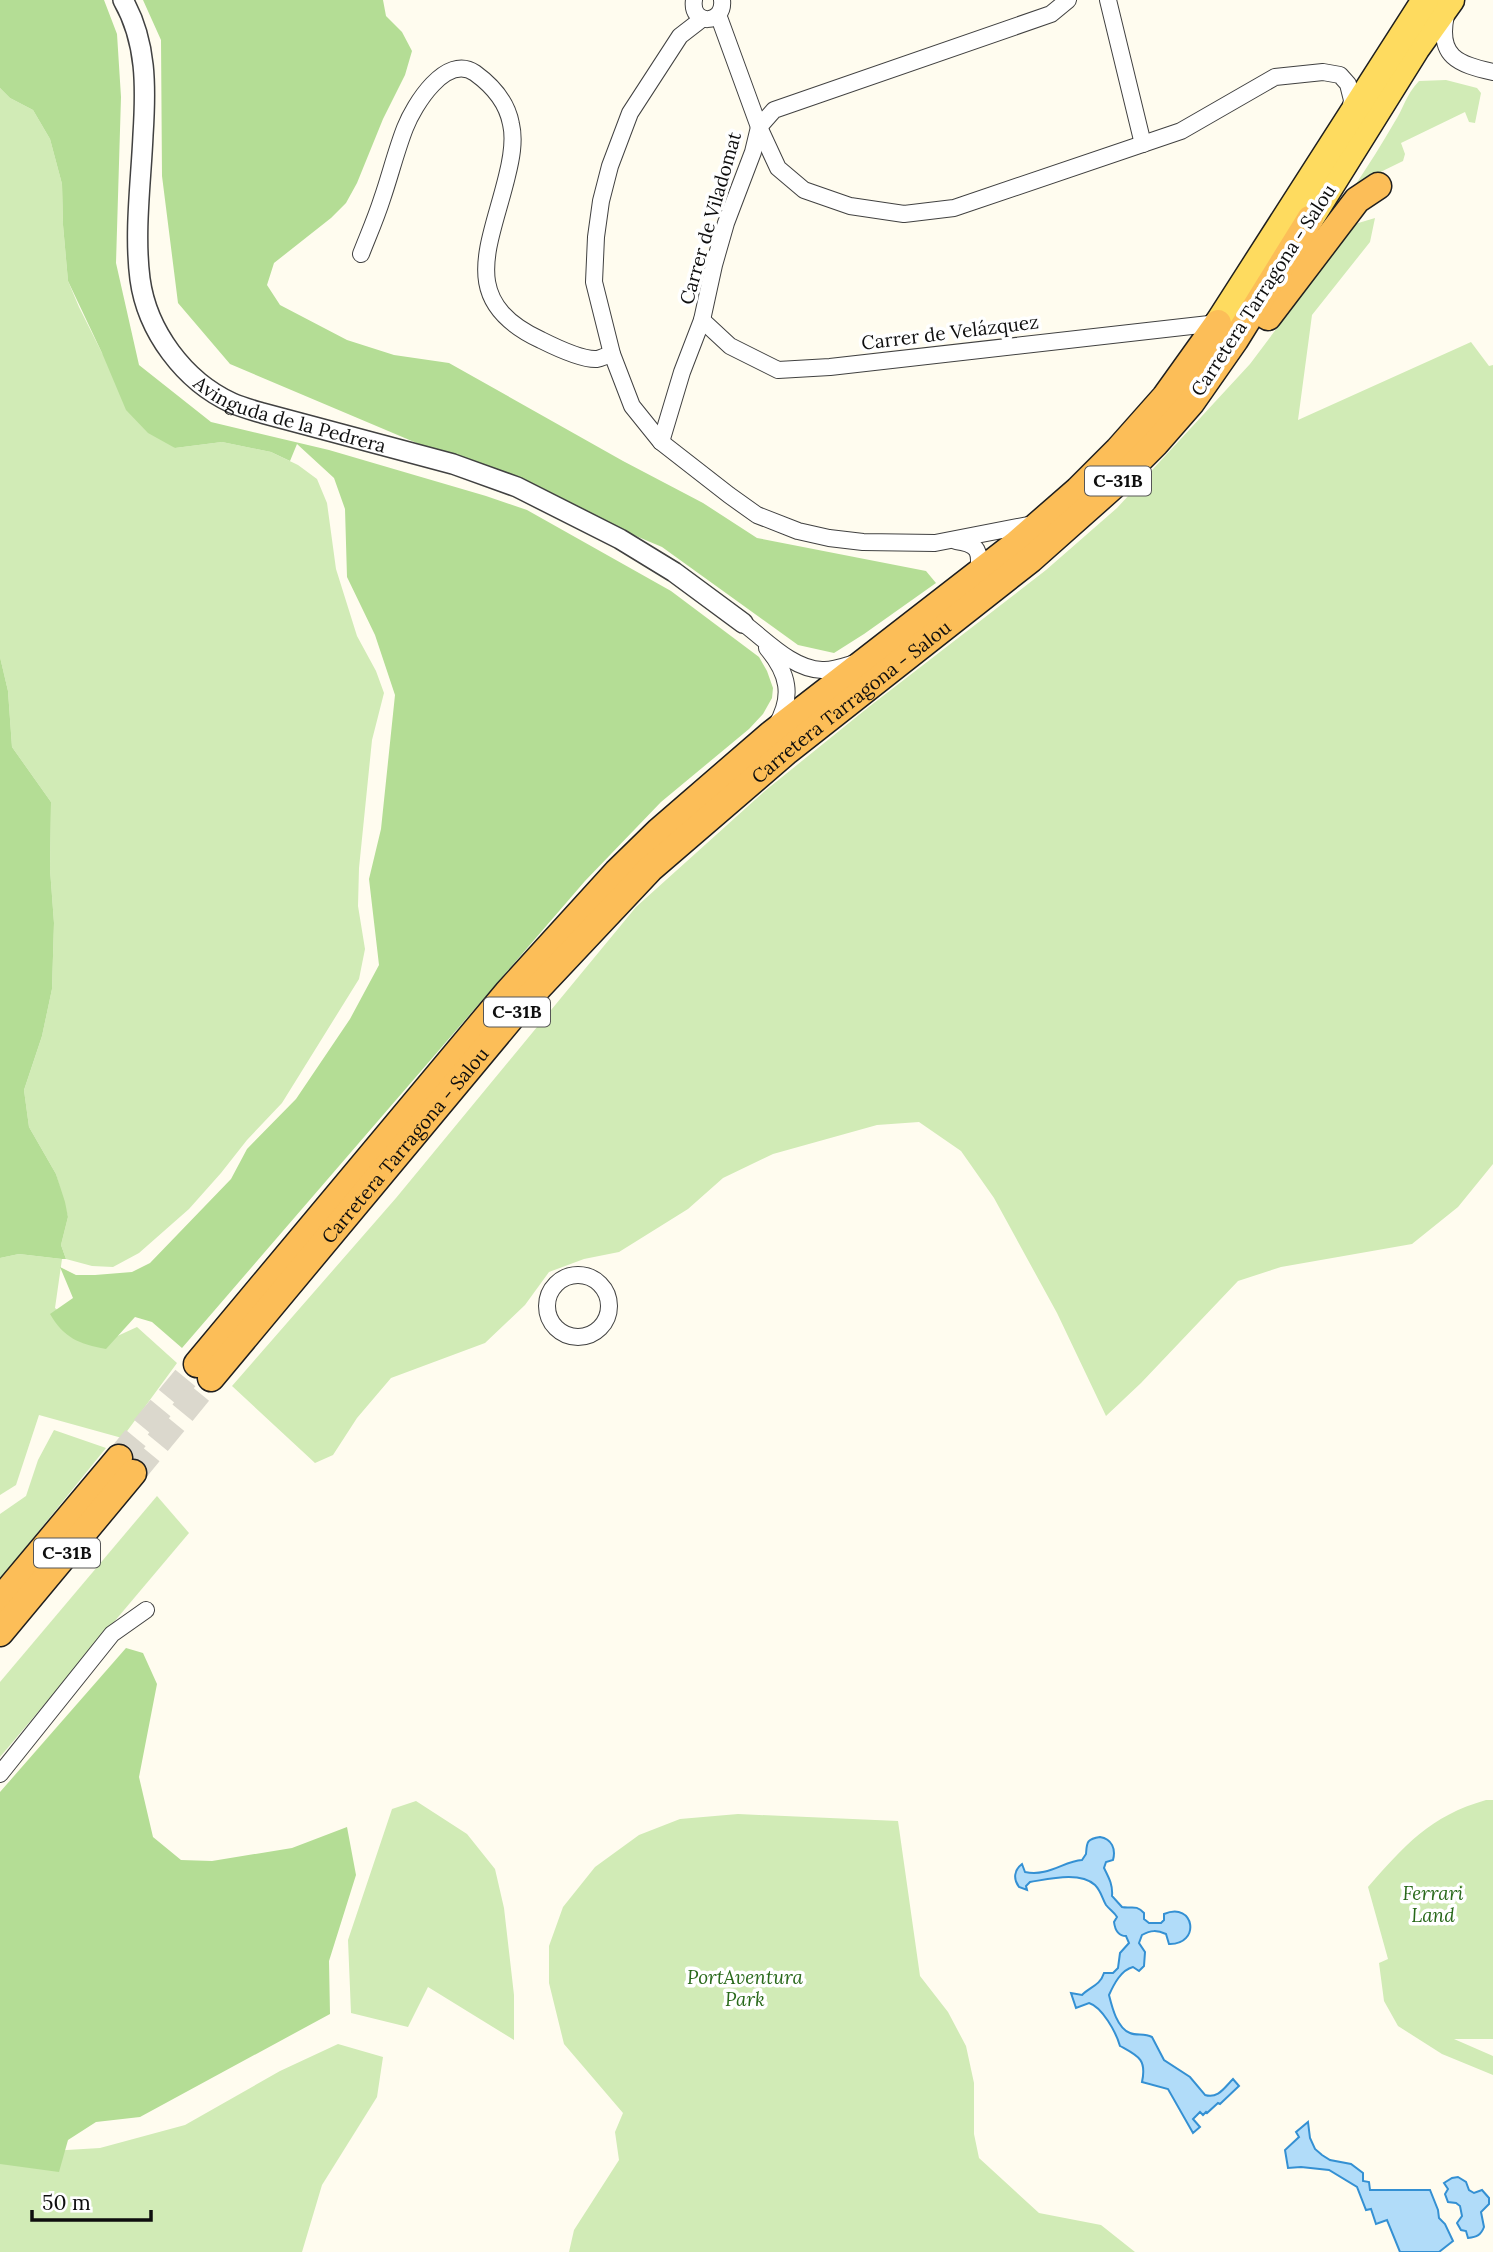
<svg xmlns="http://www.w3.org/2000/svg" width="1493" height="2252" font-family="Lora,serif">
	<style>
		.green { fill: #d1ebb6 }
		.forest { fill: #b4dd95 }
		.water { fill: #b1dcf9; stroke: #3490d3; stroke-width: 2 }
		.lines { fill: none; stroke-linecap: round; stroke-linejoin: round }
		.trunk-tunnel { stroke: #dbd8cd; stroke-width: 26; stroke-dasharray: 26 13; stroke-linecap: butt }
		.minor-casing { stroke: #414141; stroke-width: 18 }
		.tertiary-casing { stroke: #414141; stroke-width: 22 }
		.primary-casing { stroke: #1f1f1f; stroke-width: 29 }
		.trunk-casing { stroke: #1f1f1f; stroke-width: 29 }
		.minor { stroke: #fff; stroke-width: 16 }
		.tertiary { stroke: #fff; stroke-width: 19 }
		.primary { stroke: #fedb5f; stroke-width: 26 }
		.trunk { stroke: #fcbe58; stroke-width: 26 }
		.labels { text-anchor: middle; stroke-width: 7; stroke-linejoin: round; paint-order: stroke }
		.shield { fill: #fff; stroke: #565656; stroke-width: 2 }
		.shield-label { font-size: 18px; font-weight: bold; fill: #0e0e0e }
		.street-label { font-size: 19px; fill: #0e0e0e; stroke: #fff }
		.park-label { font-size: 19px; font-style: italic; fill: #29691b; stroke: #fff }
	</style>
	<rect width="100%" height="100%" fill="#fffcef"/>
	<g class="green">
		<path d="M 1446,80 L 1477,88 L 1481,93 L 1475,123 L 1469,122 L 1465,112 L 1401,143 L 1405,154 L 1403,161 L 1356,184 C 1369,164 1382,144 1394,123 C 1404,108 1405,96 1419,81 Z"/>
		<path d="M 0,88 L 10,98 L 33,110 L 50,139 L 62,184 L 63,225 L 68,281 L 79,307 L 102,353 L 175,448 L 222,442 L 271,452 L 298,465 L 317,479 L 327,503 L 336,569 L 357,636 L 376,671 L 384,693 L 372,740 L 359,868 L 358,906 L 365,949 L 359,979 L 282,1103 L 247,1140 L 221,1173 L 189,1209 L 139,1253 L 113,1267 L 92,1266 L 66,1259 L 61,1245 L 68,1217 L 56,1174 L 29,1127 L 24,1090 L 42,1036 L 52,989 L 54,923 L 50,869 L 51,802 L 12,747 L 8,691 L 0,657 Z"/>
		<path d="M 1375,218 L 1370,242 L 1312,315 L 1298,420 L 1471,342 L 1489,366 L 1493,365 L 1493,1164 L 1458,1207 L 1412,1244 L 1281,1267 L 1238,1281 L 1141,1383 L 1106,1416 L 1057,1313 L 994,1198 L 961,1151 L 919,1122 L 877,1125 L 773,1154 L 723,1178 L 688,1209 L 619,1252 L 584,1259 L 549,1272 L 525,1305 L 485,1343 L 391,1378 L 357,1418 L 333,1455 L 315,1463 L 232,1386 L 396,1198 L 636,907 L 766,790 L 870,706 L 1046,570 L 1117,508 L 1250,364 L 1355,224 Z"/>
		<path d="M 19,1254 L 62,1259 L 55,1308 L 100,1344 L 137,1327 L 177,1363 L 122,1438 L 39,1415 L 16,1485 L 0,1495 L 0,1258 Z"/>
		<path d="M 54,1430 L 106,1448 L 0,1579 L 0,1514 L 26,1496 L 38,1460 Z"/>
		<path d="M 157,1496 L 189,1533 L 0,1757 L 0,1682 Z"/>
		<path d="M 1486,1800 L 1493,1800 L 1493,2039 L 1454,2039 L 1493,2056 L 1493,2075 L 1442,2054 L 1398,2026 L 1384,2001 L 1379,1963 L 1388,1959 L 1368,1887 C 1405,1845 1430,1816 1486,1800 Z"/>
		<path d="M 416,1801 L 467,1834 L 495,1869 L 504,1908 L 514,1995 L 514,2040 L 428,1987 L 408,2027 L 351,2013 L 348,1940 L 392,1809 Z"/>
		<path d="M 738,1814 L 898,1821 L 920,1976 L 948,2012 L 966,2046 L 974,2083 L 974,2134 L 979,2158 L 1039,2213 L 1101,2225 L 1135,2252 L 569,2252 L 574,2230 L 619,2160 L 615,2132 L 623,2113 L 564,2044 L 549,1983 L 549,1946 L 563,1907 L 595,1867 L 639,1835 L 680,1819 Z"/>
		<path d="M 338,2044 L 383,2057 L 377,2097 L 322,2185 L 302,2252 L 0,2252 L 0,2154 L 100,2148 L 185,2125 L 280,2071 Z"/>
	</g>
	<g class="forest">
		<path d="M 0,0 L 104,0 L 117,34 L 121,97 L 116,263 L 139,365 L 211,422 L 329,450 L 486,496 L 527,510 L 671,591 L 759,657 L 767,671 L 773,688 L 772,698 L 763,714 L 749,729 L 661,802 L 585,881 L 182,1348 L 152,1322 L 135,1317 L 106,1349 C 79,1344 64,1338 50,1314 L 73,1298 L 60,1267 L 76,1275 L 95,1275 L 132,1272 L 150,1263 L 231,1179 L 247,1149 L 296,1099 L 350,1019 L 379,965 L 369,879 L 381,829 L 395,695 L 375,635 L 347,577 L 345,509 L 334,478 L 297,444 L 290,461 L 271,452 L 222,442 L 175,448 L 148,433 L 126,410 L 102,353 L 68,281 L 63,225 L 62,184 L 50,139 L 33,110 L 10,98 L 0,88 Z"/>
		<path d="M 143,0 L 383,0 L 386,16 L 402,32 L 412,51 L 405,75 L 383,119 L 357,183 L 346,203 L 331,218 L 274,263 L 267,285 L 280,305 L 347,340 L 394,355 L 449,363 L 623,461 L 703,503 L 757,538 L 926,571 L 936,583 L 864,634 L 834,653 L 798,645 L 662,547 L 230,364 L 178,303 L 162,176 L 161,40 Z"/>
		<path d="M 0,657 L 8,691 L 12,747 L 51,802 L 50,869 L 54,923 L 52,989 L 42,1036 L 24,1090 L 29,1127 L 56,1174 L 65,1202 L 68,1217 L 61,1245 L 66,1259 L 62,1259 L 19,1254 L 0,1258 Z"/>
		<path d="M 126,1648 L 143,1653 L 157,1684 L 139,1777 L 153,1837 L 181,1860 L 212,1861 L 292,1848 L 347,1827 L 356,1875 L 329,1961 L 330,2014 L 140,2117 L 96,2122 L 68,2140 L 59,2172 L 0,2164 L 0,1792 Z"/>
	</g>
	<g class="water">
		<path d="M 1100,1837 C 1112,1839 1116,1849 1113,1860 L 1106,1862 L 1104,1868 C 1109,1878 1113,1885 1112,1896 L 1122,1907 C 1131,1909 1136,1904 1144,1913 L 1144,1919 L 1149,1923 L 1161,1923 L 1164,1920 L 1164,1914 C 1195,1901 1201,1945 1169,1944 L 1166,1934 C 1157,1930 1151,1930 1142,1935 L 1139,1943 L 1145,1952 L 1144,1966 L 1139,1971 L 1133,1967 C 1121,1970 1114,1984 1109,1995 C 1112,2007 1117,2028 1130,2033 C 1137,2036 1144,2033 1152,2037 L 1164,2060 L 1190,2077 L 1205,2095 C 1218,2099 1224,2088 1233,2079 L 1239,2086 L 1220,2104 L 1218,2103 L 1207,2113 L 1206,2112 L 1203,2115 L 1200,2112 L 1193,2119 L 1200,2127 L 1193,2133 L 1168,2089 L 1142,2082 C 1147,2059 1138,2056 1120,2046 C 1116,2032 1102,2007 1089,2003 L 1076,2008 L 1071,1993 L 1082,1995 C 1089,1987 1100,1986 1104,1973 L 1113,1973 L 1118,1968 L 1120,1953 L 1129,1943 L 1126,1936 C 1118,1936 1115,1930 1114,1922 L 1117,1917 C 1114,1912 1110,1910 1106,1905 C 1102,1898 1101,1891 1095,1885 C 1080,1871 1049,1879 1030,1882 L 1026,1886 L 1027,1890 L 1019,1887 C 1013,1879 1014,1870 1022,1864 L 1025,1872 C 1048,1877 1064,1861 1082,1860 L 1086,1854 C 1087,1843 1086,1839 1100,1837 Z"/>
		<path d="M 1308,2122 L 1310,2138 L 1315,2149 L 1322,2155 L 1330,2160 L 1351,2164 L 1363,2173 L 1363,2181 L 1369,2182 L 1370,2190 L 1430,2190 L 1438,2210 L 1439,2218 L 1445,2224 L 1453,2241 L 1439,2252 L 1400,2252 L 1387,2220 L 1376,2224 L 1371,2209 L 1366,2210 L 1357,2187 L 1329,2170 L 1301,2167 L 1288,2168 L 1285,2150 L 1299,2137 L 1296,2132 Z"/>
		<path d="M 1458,2177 L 1466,2182 L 1469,2190 L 1474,2193 L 1482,2190 L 1489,2198 L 1489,2204 L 1481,2212 L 1484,2227 C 1481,2235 1477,2237 1468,2238 L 1466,2231 L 1461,2230 L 1457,2223 L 1462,2216 L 1460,2206 L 1456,2203 L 1448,2202 L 1445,2194 L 1448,2189 L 1444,2183 L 1452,2178 Z"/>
	</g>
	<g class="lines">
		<g class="trunk-tunnel">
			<path d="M 119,1458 L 197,1364"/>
			<path d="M 133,1473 L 211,1378"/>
		</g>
		<g class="minor-casing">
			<g id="minor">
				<path d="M 694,0 C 690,26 725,25 722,0"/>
				<path d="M 1108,0 L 1143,144"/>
				<path d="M 1446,15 C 1437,57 1458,64 1493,72"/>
				<path d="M 717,16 L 720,20 L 759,127 L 778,168 L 804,190 L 850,206 L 904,214 L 954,208 L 1181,131 L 1275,77 L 1323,72 L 1340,75 L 1348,84 L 1352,100 L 1350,111"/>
				<path d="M 702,19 L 680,36 L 630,113 L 610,166 L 601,201 L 596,237 L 594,282 L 612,354 L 632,406 L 661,442 L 729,495 L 757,515 L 798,531 L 829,538 L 863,542 L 935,543 L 1033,524"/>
				<path d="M 361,254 C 368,236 376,218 382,199 C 390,176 396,151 405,128 C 414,105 446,53 475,73 C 493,86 507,102 511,124 C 515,141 511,160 507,176 C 490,247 457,301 541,340 C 555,347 582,360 597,359 C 602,358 607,355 612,354"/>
				<path d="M 702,320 L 730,346 L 778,370 L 830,367 L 1218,323"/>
				<path d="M 661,442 L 682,372 L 702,320 L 714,265 L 726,223 L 753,152 L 759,127 L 774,110 L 1051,14 L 1068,0"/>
				<path d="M 956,541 C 979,544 981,552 978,573"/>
				<path d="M 743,623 C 766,640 792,669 822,670 C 833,671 845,666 855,663"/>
				<path d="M 767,648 C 788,673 794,696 776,726"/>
				<circle cx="578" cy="1306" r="31"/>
				<path d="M 0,1774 L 112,1634 L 146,1610"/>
			</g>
		</g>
		<g class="tertiary-casing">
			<g id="tertiary">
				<path id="s1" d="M 123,0 C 147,42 146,88 143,135 C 141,182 134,232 140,279 C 147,331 184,381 232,403 C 241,407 252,410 262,413 L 453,464 L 517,487 L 620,539 L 674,572 L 743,623"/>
			</g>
		</g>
		<g class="primary-casing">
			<g id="primary">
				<path d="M 1310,219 L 1416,49 L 1451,0"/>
				<path d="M 1218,323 L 1425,0"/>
			</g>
		</g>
		<g class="trunk-casing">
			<g id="trunk">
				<path d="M 1268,317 L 1357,200 L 1378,186"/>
				<path d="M 197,1364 L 507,993 L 617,872 L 659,831 L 770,735 L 1016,544 L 1078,490 L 1118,450 L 1165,397 L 1218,323"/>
				<path id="s2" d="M 211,1378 L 520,1007 L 650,869 L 787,751 L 1031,559 L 1112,487 L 1156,443 L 1191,403 L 1235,340 L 1310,219"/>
				<path d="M 0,1600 L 119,1458"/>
				<path d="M 0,1633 L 133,1473"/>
			</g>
		</g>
		<use href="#minor" class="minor"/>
		<use href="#tertiary" class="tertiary"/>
		<use href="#primary" class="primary"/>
		<use href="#trunk" class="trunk"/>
	</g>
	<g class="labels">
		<g class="shield">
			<rect x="1085" y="466.5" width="66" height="29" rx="5"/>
			<rect x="484" y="997.5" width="66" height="29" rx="5"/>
			<rect x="34" y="1538.5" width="66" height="29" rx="5"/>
		</g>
		<g class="shield-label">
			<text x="1118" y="487">C-31B</text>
			<text x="517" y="1018">C-31B</text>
			<text x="67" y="1559">C-31B</text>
		</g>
		<g class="street-label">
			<text transform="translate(710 218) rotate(-74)" y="7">Carrer de Viladomat</text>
			<text transform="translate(1263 290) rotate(-57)" y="7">Carretera Tarragona - Salou</text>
			<text transform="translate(950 332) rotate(-7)" y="7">Carrer de Velázquez</text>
			<text dy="7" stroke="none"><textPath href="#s1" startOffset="502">Avinguda de la Pedrera</textPath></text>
			<text dy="7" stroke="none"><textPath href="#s2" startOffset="934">Carretera Tarragona - Salou</textPath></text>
			<text dy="7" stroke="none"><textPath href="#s2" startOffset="303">Carretera Tarragona - Salou</textPath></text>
		</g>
		<g class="park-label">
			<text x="1433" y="1900">Ferrari<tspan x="1433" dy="22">Land</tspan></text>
			<text x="745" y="1984">PortAventura<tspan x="745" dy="22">Park</tspan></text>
		</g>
	</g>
	<path d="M32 2210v10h119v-10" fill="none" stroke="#0e0e0e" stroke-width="3.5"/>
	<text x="42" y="2210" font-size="21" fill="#0e0e0e" stroke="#ffffff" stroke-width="5" paint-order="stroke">50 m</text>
</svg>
